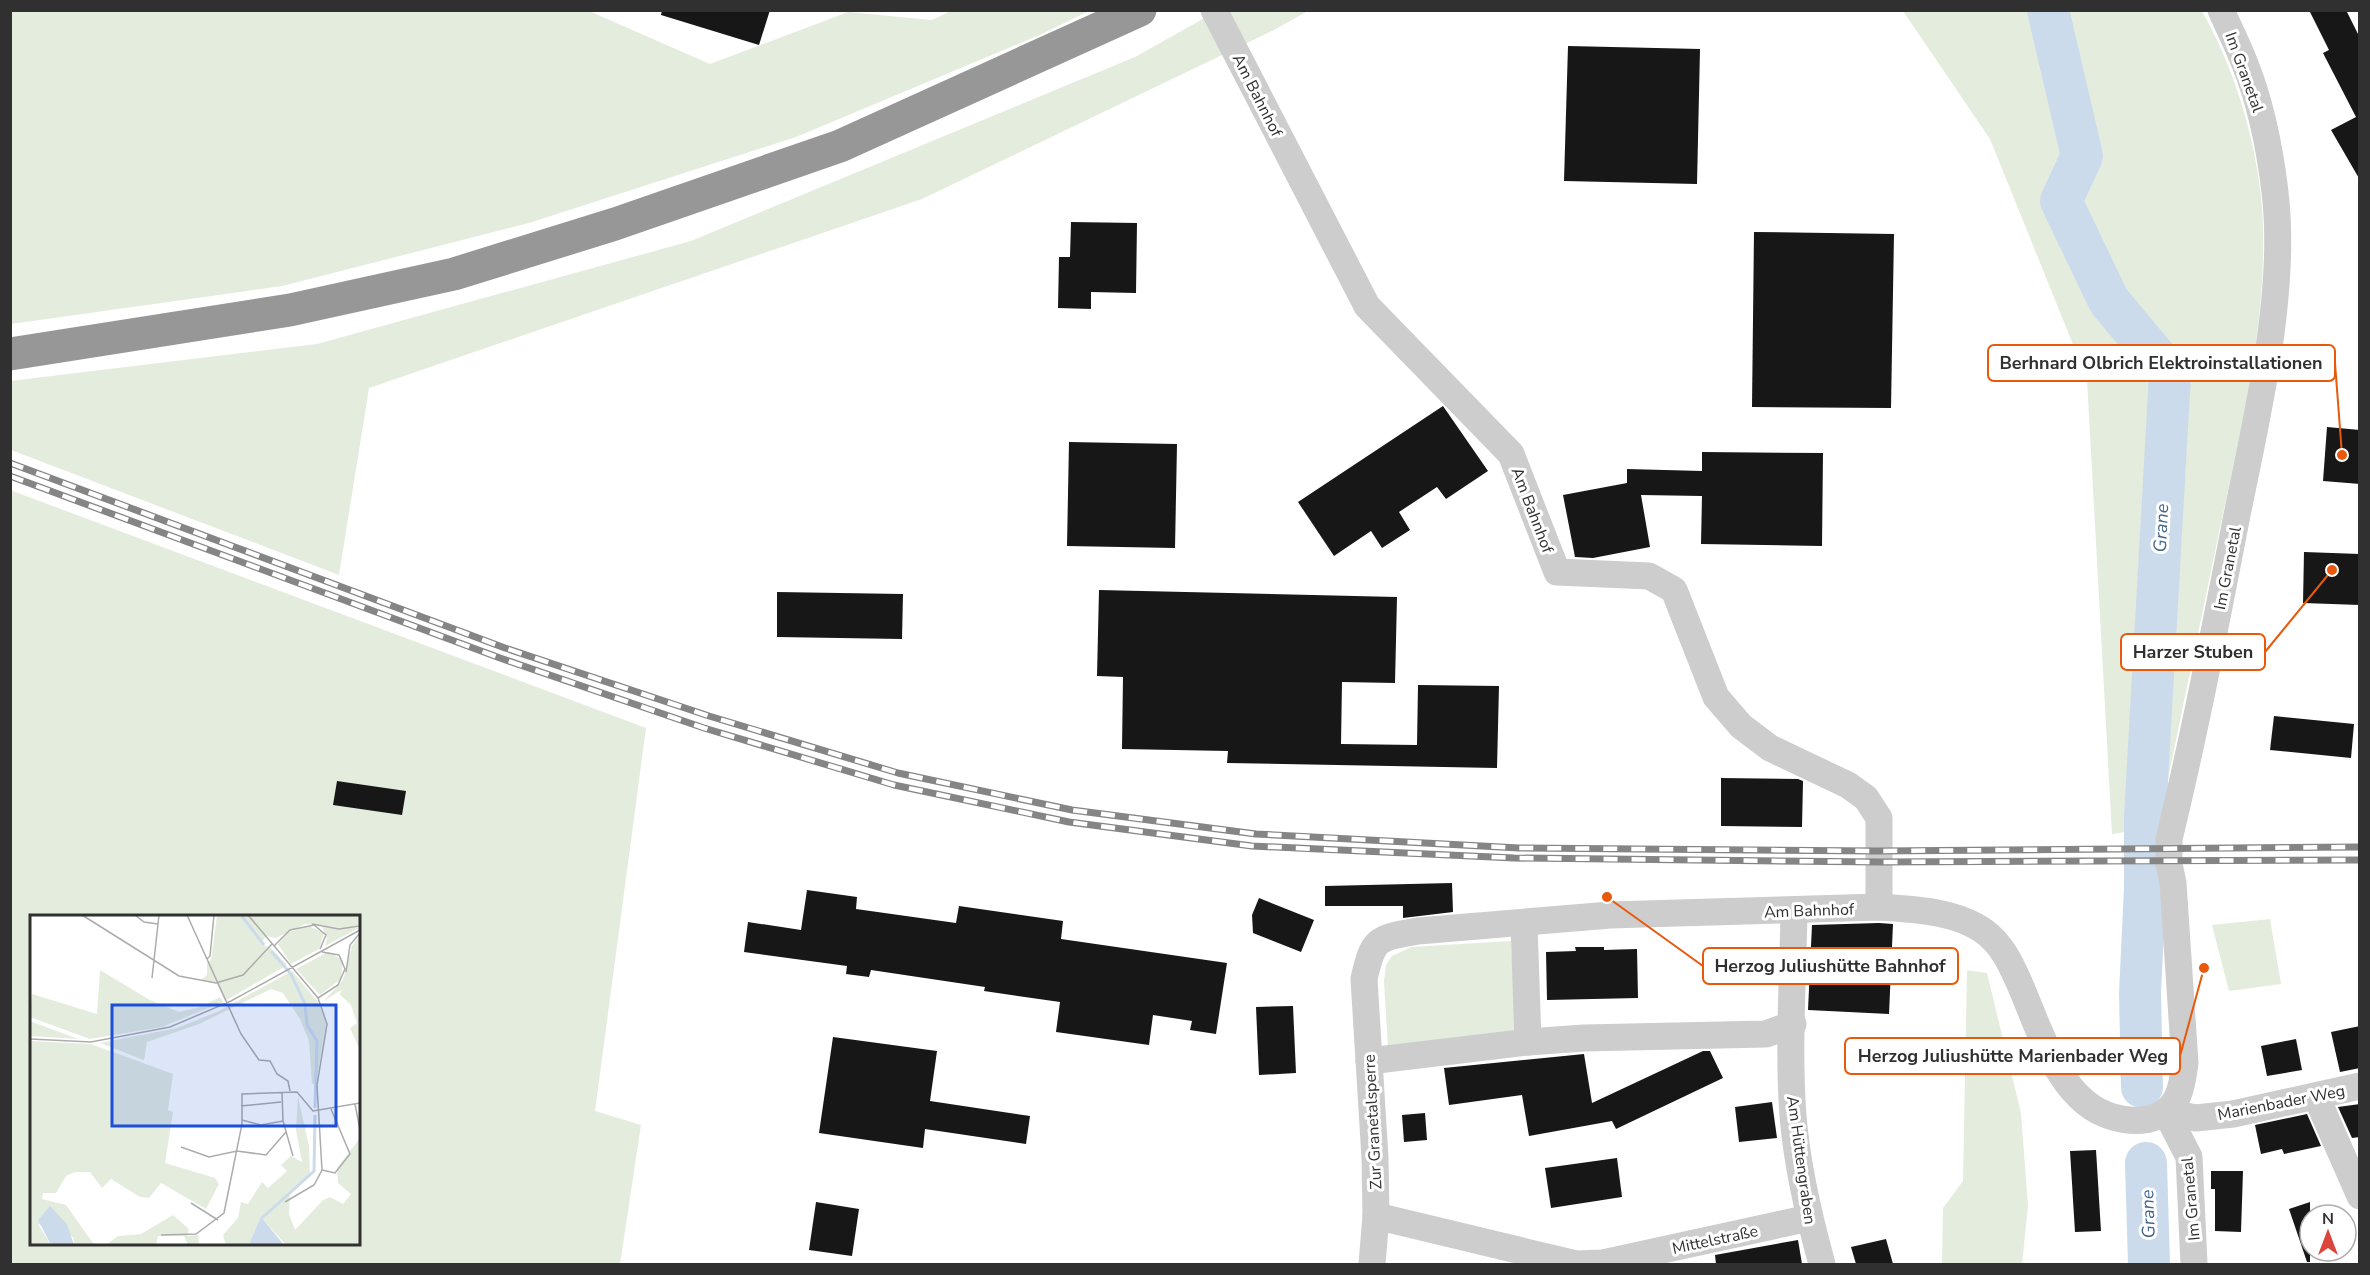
<svg xmlns="http://www.w3.org/2000/svg" width="2370" height="1275" font-family="'Nunito Sans',sans-serif">
	<style>
		.green { fill: #e4ecde; fill-rule: evenodd }
		.lines { fill: none; stroke-linecap: round; stroke-linejoin: round }
		.river { stroke: #ccdbeb; stroke-width: 42 }
		.building { fill: #171717 }
		.minor { stroke: #cdcdcd; stroke-width: 27 }
		.highway { stroke: #979797; stroke-width: 33 }
		.rail-casing { stroke: #858585; stroke-width: 7 }
		.rail { stroke: #fff; stroke-width: 4.5; stroke-dasharray: 14; stroke-linecap: butt }
		.labels { text-anchor: middle; stroke-width: 6; stroke-linejoin: round; paint-order: stroke }
		.street-label { font-size: 16px; fill: #303030; stroke: #fff }
		.water-label { font-size: 18px; font-style: italic; fill: #41668e; stroke: #fff }
		.inset-river { fill: none; stroke: #ccdbeb; stroke-width: 3 }
		.inset-road { fill: none; stroke: #acacac; stroke-width: 1.5 }
		.view { fill: #1d4ed8; fill-opacity: 0.15; stroke: #1d4ed8; stroke-width: 3 }
		.inset-edge { fill: none; stroke: #303030; stroke-width: 3 }
		.leader { fill: none; stroke: #e8590c; stroke-width: 2 }
		.callout-dot { fill: #e8590c; stroke: #fff; stroke-width: 2 }
		.callout { fill: #fff; stroke: #e8590c; stroke-width: 2 }
		.callout-label { font-size: 18px; text-anchor: middle; font-weight: bold; fill: #303030 }
	</style>
	<rect width="100%" height="100%" fill="#fff"/>
	<g class="green">
		<path d="M 10,11 L 589,11 L 710,64 L 848,12 L 932,20 L 951,11 L 1089,11 L 1042,34 L 796,137 L 529,223 L 282,286 L 11,324 Z"/>
		<path d="M 1217,11 L 1308,11 L 1272,31 L 922,199 L 369,388 L 339,575 L 11,450 L 10,381 L 317,344 L 691,241 L 1135,57 Z"/>
		<path d="M 1903,11 L 2202,11 C 2233,66 2254,133 2261,196 C 2272,306 2241,430 2218,537 C 2198,634 2178,730 2158,827 L 2112,834 L 2087,379 L 1990,139 Z"/>
		<path d="M 10,490 L 646,728 L 595,1111 L 641,1125 L 620,1264 L 11,1264 ZM 32,916 L 358,916 L 358,1244 L 32,1244 Z"/>
		<path d="M 2270,919 L 2281,984 L 2229,991 L 2212,925 Z"/>
		<path d="M 1511,941 L 1516,1033 L 1388,1048 L 1384,981 L 1386,965 L 1392,956 L 1411,947 Z"/>
		<path d="M 1967,970 L 1987,973 L 2021,1113 L 2028,1206 L 2022,1264 L 1942,1264 L 1943,1208 L 1963,1181 Z"/>
	</g>
	<g class="lines">
		<g class="river">
			<path d="M 2048,10 L 2082,156 L 2061,201 L 2109,301 L 2170,374 L 2145,817 L 2145,888 L 2140,993 L 2142,1087"/>
			<path d="M 2146,1163 L 2149,1264"/>
		</g>
	</g>
	<g class="building">
		<path d="M 662,10 L 770,10 L 759,45 L 661,15 Z"/>
		<path d="M 2309,10 L 2346,10 L 2360,38 L 2360,180 L 2331,130 L 2356,117 L 2323,53 L 2329,50 Z"/>
		<path d="M 1568,46 L 1700,49 L 1697,184 L 1564,181 Z"/>
		<path d="M 1071,222 L 1137,223 L 1136,293 L 1091,292 L 1091,309 L 1058,308 L 1059,257 L 1070,257 Z"/>
		<path d="M 1754,232 L 1894,234 L 1891,408 L 1752,407 Z"/>
		<path d="M 1443,406 L 1488,471 L 1446,499 L 1437,487 L 1399,512 L 1410,530 L 1382,548 L 1371,531 L 1334,556 L 1298,502 Z"/>
		<path d="M 2327,427 L 2360,430 L 2360,484 L 2323,481 Z"/>
		<path d="M 1069,442 L 1177,444 L 1175,548 L 1067,546 Z"/>
		<path d="M 1702,452 L 1823,453 L 1822,546 L 1701,544 L 1702,496 L 1641,495 L 1650,547 L 1593,558 L 1575,557 L 1563,495 L 1627,483 L 1627,469 L 1702,471 Z"/>
		<path d="M 2304,552 L 2360,554 L 2360,605 L 2303,603 Z"/>
		<path d="M 1099,590 L 1397,597 L 1395,683 L 1342,682 L 1341,744 L 1417,745 L 1418,685 L 1499,686 L 1497,768 L 1227,763 L 1228,751 L 1122,749 L 1123,677 L 1097,676 Z"/>
		<path d="M 777,592 L 903,594 L 902,639 L 777,637 Z"/>
		<path d="M 2274,716 L 2354,724 L 2351,758 L 2270,750 Z"/>
		<path d="M 1721,778 L 1798,779 L 1803,781 L 1802,827 L 1721,826 Z"/>
		<path d="M 337,781 L 406,791 L 402,815 L 333,805 Z"/>
		<path d="M 1452,883 L 1453,912 L 1403,918 L 1403,906 L 1325,906 L 1325,886 Z"/>
		<path d="M 807,890 L 857,897 L 856,909 L 956,923 L 959,906 L 1063,921 L 1061,939 L 1227,963 L 1216,1034 L 1190,1030 L 1192,1021 L 1153,1015 L 1149,1045 L 1056,1032 L 1060,1002 L 984,991 L 985,987 L 871,970 L 869,977 L 846,974 L 847,966 L 744,952 L 748,922 L 801,930 Z"/>
		<path d="M 1259,898 L 1314,920 L 1301,952 L 1253,933 L 1252,915 Z"/>
		<path d="M 1879,923 L 1893,924 L 1889,1014 L 1808,1010 L 1812,925 Z"/>
		<path d="M 1575,947 L 1604,947 L 1604,950 L 1637,949 L 1638,998 L 1547,1000 L 1546,952 L 1576,951 Z"/>
		<path d="M 1293,1006 L 1296,1073 L 1259,1075 L 1256,1007 Z"/>
		<path d="M 2360,1026 L 2360,1068 L 2340,1072 L 2331,1032 Z"/>
		<path d="M 833,1037 L 937,1051 L 930,1101 L 1030,1116 L 1026,1144 L 925,1129 L 923,1148 L 819,1133 Z"/>
		<path d="M 2296,1039 L 2302,1070 L 2267,1076 L 2261,1046 Z"/>
		<path d="M 1703,1051 L 1710,1051 L 1723,1078 L 1616,1129 L 1612,1121 L 1529,1136 L 1522,1095 L 1449,1105 L 1444,1068 L 1584,1054 L 1592,1103 Z"/>
		<path d="M 1772,1102 L 1777,1138 L 1739,1142 L 1735,1107 Z"/>
		<path d="M 2360,1104 L 2360,1137 L 2352,1138 L 2338,1107 Z"/>
		<path d="M 1425,1113 L 1427,1140 L 1404,1142 L 1402,1115 Z"/>
		<path d="M 2307,1114 L 2321,1146 L 2284,1154 L 2282,1149 L 2261,1154 L 2255,1125 Z"/>
		<path d="M 2096,1150 L 2101,1231 L 2075,1232 L 2070,1151 Z"/>
		<path d="M 1617,1158 L 1622,1197 L 1551,1208 L 1545,1168 Z"/>
		<path d="M 2211,1171 L 2243,1171 L 2241,1232 L 2215,1231 L 2215,1189 L 2211,1189 Z"/>
		<path d="M 816,1202 L 859,1209 L 852,1256 L 809,1250 Z"/>
		<path d="M 2310,1202 L 2310,1262 L 2307,1262 L 2289,1209 Z"/>
		<path d="M 1886,1239 L 1893,1264 L 1856,1264 L 1851,1247 Z"/>
		<path d="M 1798,1240 L 1802,1264 L 1716,1264 L 1715,1255 Z"/>
	</g>
	<g class="lines">
		<g class="minor">
			<path d="M 1214,10 L 1367,306 L 1511,454 L 1557,572 L 1649,576 L 1674,590 L 1716,697 L 1741,726 L 1770,748 L 1848,785 L 1866,798 L 1879,818 L 1879,907"/>
			<path d="M 1794,911 C 1793,979 1788,1048 1793,1116 C 1797,1166 1809,1217 1822,1264"/>
			<path d="M 1524,923 L 1528,1042"/>
			<path d="M 1369,1061 L 1528,1042 L 1584,1038 L 1766,1034 L 1793,1024"/>
			<path d="M 2316,1096 L 2360,1196"/>
			<path d="M 2166,1112 L 2196,1118 L 2233,1114 L 2360,1086"/>
			<path d="M 2166,1112 L 2189,1157 L 2194,1264"/>
			<path d="M 1376,1216 L 1576,1264 L 1603,1263 L 1809,1218"/>
			<path d="M 1372,1264 L 1376,1216 L 1375,1158 L 1364,979 C 1373,938 1377,938 1418,931 L 1610,915 L 1879,907 C 1913,909 1957,911 1985,932 C 2001,944 2010,962 2018,980 C 2039,1026 2058,1102 2113,1117 C 2127,1121 2144,1122 2158,1116 C 2180,1106 2182,1085 2185,1063 L 2173,883 L 2169,864 L 2169,839 C 2195,732 2216,623 2237,515 C 2257,416 2287,293 2275,192 C 2270,150 2261,104 2245,64 C 2238,46 2229,28 2221,10"/>
		</g>
		<path class="highway" d="M 10,354 L 290,310 L 454,274 L 615,224 L 840,146 L 1140,10"/>
		<g class="rail-casing">
			<g id="rail">
				<path d="M 10,463 L 505,648 L 709,716 L 898,773 L 1072,810 L 1256,834 L 1519,848 L 1879,851 L 2360,847"/>
				<path d="M 10,476 L 500,658 L 704,728 L 894,785 L 1069,822 L 1252,846 L 1514,858 L 1879,862 L 2360,860"/>
			</g>
		</g>
		<use href="#rail" class="rail"/>
	</g>
	<g class="labels">
		<g class="street-label">
			<text transform="translate(2245 72) rotate(70)" y="6">Im Granetal</text>
			<text transform="translate(1258 95) rotate(63)" y="6">Am Bahnhof</text>
			<text transform="translate(1533 510) rotate(69)" y="6">Am Bahnhof</text>
			<text transform="translate(2227 568) rotate(-79)" y="6">Im Granetal</text>
			<text transform="translate(1809 910) rotate(-2)" y="6">Am Bahnhof</text>
			<text transform="translate(2281 1102) rotate(-11)" y="6">Marienbader Weg</text>
			<text transform="translate(1372 1122) rotate(-93)" y="6">Zur Granetalsperre</text>
			<text transform="translate(1802 1160) rotate(82)" y="6">Am Hüttengraben</text>
			<text transform="translate(2190 1199) rotate(-95)" y="6">Im Granetal</text>
			<text transform="translate(1715 1239) rotate(-12)" y="6">Mittelstraße</text>
		</g>
		<g class="water-label">
			<text transform="translate(2161 528) rotate(-87)" y="6">Grane</text>
			<text transform="translate(2148 1214) rotate(-92)" y="6">Grane</text>
		</g>
	</g>
	<g transform="translate(30 915)">
		<rect width="330" height="330" fill="#fff"/>
		<path d="M 187,0 L 330,0 L 330,10 L 318,13 L 275,9 L 246,23 L 236,21 L 231,29 L 241,33 L 257,50 L 195,86 L 186,67 L 171,65 L 177,60 L 177,48 L 181,45 ZM 279,11 L 294,18 L 289,34 L 261,49 L 248,29 L 259,17 ZM 292,12 L 329,13 L 295,31 L 297,23 ZM 330,20 L 330,135 L 320,113 L 327,108 L 321,90 L 310,80 L 311,75 L 293,87 L 313,65 L 322,31 ZM 298,37 L 313,45 L 311,64 L 290,80 L 266,54 ZM 70,55 L 118,84 L 149,97 L 170,92 L 190,82 L 193,87 L 132,112 L 60,124 L 0,102 L 2,79 L 67,99 ZM 262,56 L 288,87 L 296,109 L 286,169 L 282,169 L 279,126 L 270,104 L 253,78 L 241,74 L 169,109 L 117,127 L 114,145 L 70,128 L 147,113 L 189,96 ZM 0,106 L 48,124 L 0,121 ZM 0,126 L 61,129 L 143,159 L 138,195 L 143,197 L 135,248 L 185,263 L 189,269 L 176,294 L 131,268 L 119,283 L 110,282 L 81,264 L 72,273 L 60,257 L 45,257 L 36,261 L 26,278 L 13,278 L 12,284 L 36,290 L 63,328 L 69,330 L 44,330 L 43,322 L 8,309 L 21,330 L 0,330 ZM 268,182 L 279,231 L 280,261 L 260,279 L 259,299 L 265,315 L 293,285 L 300,282 L 313,289 L 321,279 L 308,268 L 307,253 L 330,223 L 330,330 L 256,330 L 231,302 L 219,330 L 196,330 L 193,320 L 208,303 L 211,287 L 218,289 L 232,267 L 238,273 L 257,256 L 251,250 L 261,241 L 272,247 L 266,215 ZM 143,300 L 159,314 L 157,321 L 168,320 L 169,330 L 158,330 L 154,321 L 128,321 L 126,330 L 76,330 L 88,321 L 111,319 Z" fill="#e4ecde"/>
		<path d="M 20,291 L 37,309 L 44,330 L 21,330 L 8,305 ZM 231,301 L 232,303 L 254,330 L 219,330 Z" fill="#ccdbeb"/>
		<path class="inset-river" d="M 211,0 L 234,30M 241,36 L 261,59 L 275,89 L 277,110 L 287,126 L 285,193M 232,303 L 284,256 L 285,200"/>
		<path class="inset-road" d="M 52,0 L 149,61 L 186,68 L 213,60 L 242,29M 105,0 L 114,7 L 128,9M 157,0 L 211,119 L 229,145 L 240,146 L 247,159 L 258,166 L 260,176M 218,0 L 288,83 L 297,109 L 287,170 L 292,255 L 284,270 L 255,287M 282,9 L 309,14 L 330,11M 244,31 L 260,15 L 284,10 L 296,20 L 290,34M 177,44 L 180,41 L 184,0M 316,57 L 320,30 L 330,18M 122,63 L 129,0M 288,83 L 308,70 L 315,54 L 309,40 L 292,37M 0,124 L 61,127 L 140,112 L 201,86 L 330,15M 252,177 L 253,206 L 263,241M 325,189 L 330,215M 211,191 L 251,187M 212,205 L 231,210 L 253,206M 151,232 L 179,242 L 207,236 L 236,240 L 256,217M 292,255 L 305,258 L 320,239 L 301,194M 161,288 L 188,305M 131,320 L 166,319 L 194,298 L 212,209 L 212,179 L 267,177 L 283,196 L 330,188"/>
		<path class="view" d="M 82,90 L 306,90 L 306,211 L 82,211 Z"/>
		<rect width="330" height="330" class="inset-edge"/>
	</g>
	<path class="leader" d="M2342 455L2335 363M2332 570L2265 652M1607 897L1703 966M2204 968L2180 1056"/>
	<g class="callout-dot">
		<circle cx="2342" cy="455" r="6"/>
		<circle cx="2332" cy="570" r="6"/>
		<circle cx="1607" cy="897" r="6"/>
		<circle cx="2204" cy="968" r="6"/>
	</g>
	<g class="callout">
		<rect x="1988" y="345" width="347" height="36" rx="6"/>
		<rect x="2121" y="634" width="144" height="36" rx="6"/>
		<rect x="1703" y="948" width="255" height="36" rx="6"/>
		<rect x="1845" y="1038" width="335" height="36" rx="6"/>
	</g>
	<g class="callout-label">
		<text x="2161" y="369">Berhnard Olbrich Elektroinstallationen</text>
		<text x="2193" y="658">Harzer Stuben</text>
		<text x="1830" y="972">Herzog Juliushütte Bahnhof</text>
		<text x="2013" y="1062">Herzog Juliushütte Marienbader Weg</text>
	</g>
	<rect width="2370" height="1275" fill="none" stroke="#303030" stroke-width="24"/>
	<g transform="translate(2328 1233)"><circle r="28" fill="#ffffff" stroke="#acacac" stroke-width="1.5"/>
	<path d="M0-4.5L10 22L0 15L-10 22Z" fill="#dc453c"/>
	<text y="-9" font-size="16" font-weight="bold" text-anchor="middle" fill="#303030">N</text>
	</g>
</svg>
